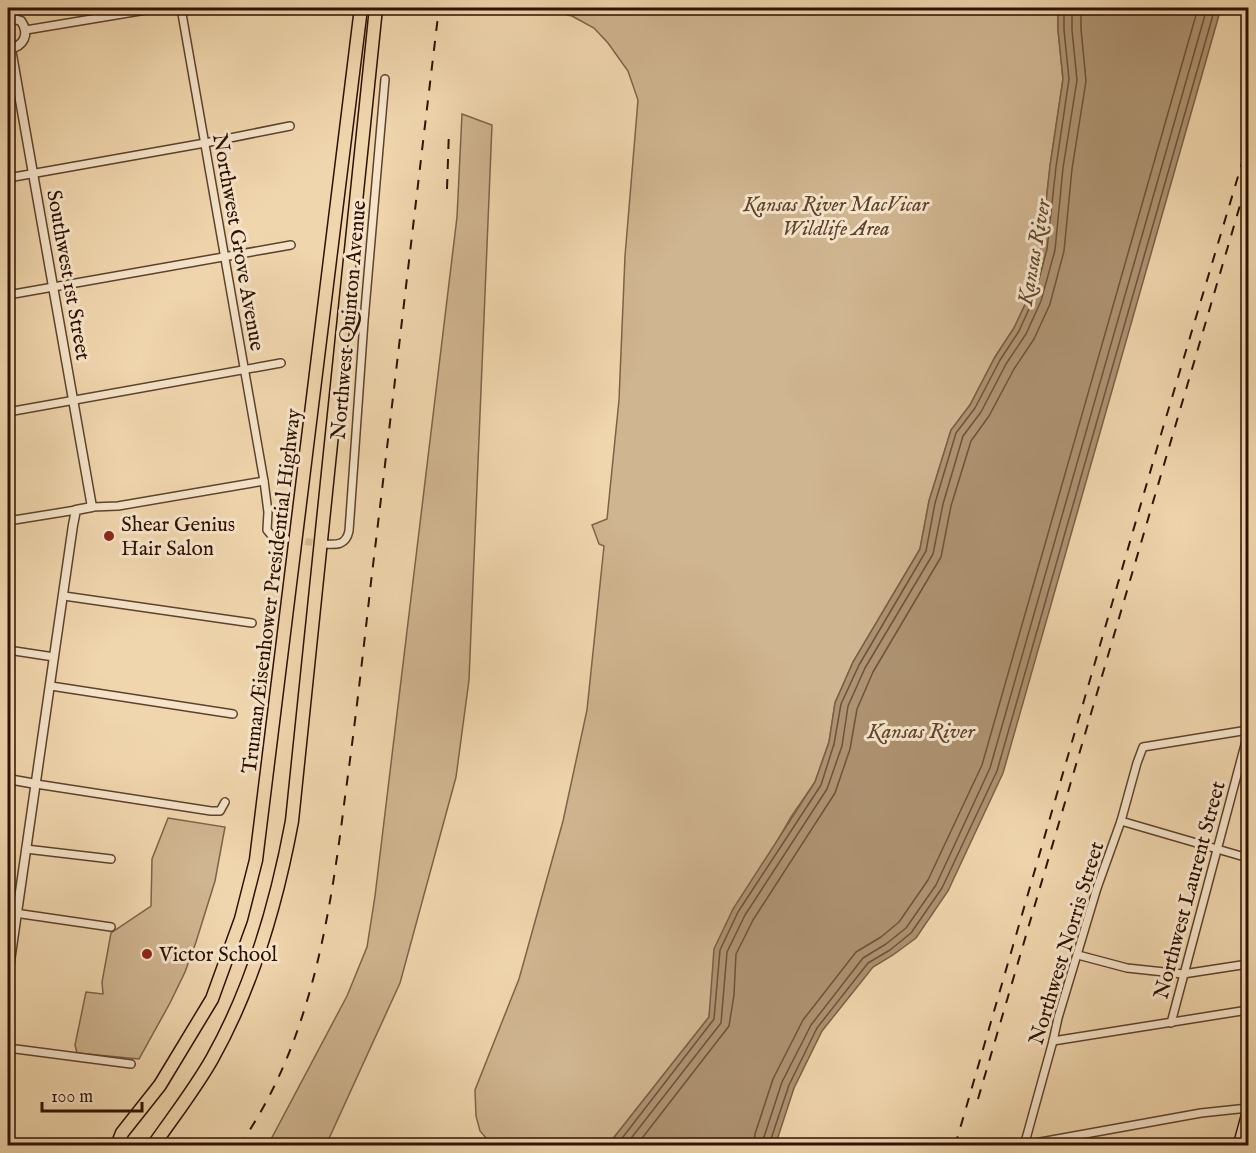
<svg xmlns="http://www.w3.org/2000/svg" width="1256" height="1153" font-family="'IM FELL English',serif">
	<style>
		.green { fill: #cfb590; stroke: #7e6348; stroke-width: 1.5 }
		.water { fill: #ae9372; stroke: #7b5f44; stroke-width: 1.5 }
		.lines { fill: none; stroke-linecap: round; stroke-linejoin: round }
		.shore { stroke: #6e5239; stroke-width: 1.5 }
		.minor-tunnel { stroke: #d3b893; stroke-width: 7; stroke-dasharray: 7 3.5; stroke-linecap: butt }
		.minor-casing { stroke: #5e422b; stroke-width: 10 }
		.tertiary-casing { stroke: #5e422b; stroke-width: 11 }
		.secondary-casing { stroke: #2e1100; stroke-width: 12 }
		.motorway-casing { stroke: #2e1100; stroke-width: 15 }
		.minor { stroke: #f5e4ca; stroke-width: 7 }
		.tertiary { stroke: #f5e4ca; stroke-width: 8 }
		.secondary { stroke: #f5e4ca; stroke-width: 9 }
		.motorway { stroke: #f0d6ad; stroke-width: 12 }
		.rail { stroke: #2e1100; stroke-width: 2; stroke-dasharray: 10 10; stroke-linecap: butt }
		.poi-dot { fill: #8f2418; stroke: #f5e4ca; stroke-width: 2 }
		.labels { text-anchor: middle; stroke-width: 6; stroke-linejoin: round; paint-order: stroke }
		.park-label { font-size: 21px; font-style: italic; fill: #5e422b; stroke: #f5e4ca }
		.street-label { font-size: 21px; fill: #2e1100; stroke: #f5e4ca }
		.poi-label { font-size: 21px; fill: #2e1100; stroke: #f5e4ca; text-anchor: start }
		.water-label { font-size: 22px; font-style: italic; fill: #61452e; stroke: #f5e4ca }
	</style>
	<rect width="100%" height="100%" fill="#f0d6ad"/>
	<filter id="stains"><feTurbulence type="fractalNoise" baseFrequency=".00333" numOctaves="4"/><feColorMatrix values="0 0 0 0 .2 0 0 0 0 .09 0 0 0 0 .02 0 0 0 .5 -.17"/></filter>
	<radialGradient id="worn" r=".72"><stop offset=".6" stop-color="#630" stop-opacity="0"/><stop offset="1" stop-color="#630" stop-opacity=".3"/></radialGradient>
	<g class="green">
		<path d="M 539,8 L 1058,8 L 1058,30 L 1063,79 L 1050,166 L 1041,248 L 1029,296 L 1014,328 L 995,357 L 970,405 L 951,430 L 929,501 L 920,549 L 853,662 L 835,703 L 829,742 L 815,782 L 791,817 L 765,862 L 712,992 L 709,1017 L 608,1145 L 487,1145 L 486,1138 L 480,1131 L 476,1116 L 475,1090 L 519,979 L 563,821 L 587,710 L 604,546 L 599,544 L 592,525 L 607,519 L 619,400 L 625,256 L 638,100 L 628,71 L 608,43 L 594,28 L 572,16 Z"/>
		<path d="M 462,114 L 492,125 L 469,680 L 456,777 L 400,983 L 326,1145 L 268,1145 L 347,996 L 367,947 L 375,896 L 457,217 Z"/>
		<path d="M 168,818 L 225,827 L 215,881 L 196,942 L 185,972 L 170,1003 L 139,1059 L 77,1053 L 75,1045 L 86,992 L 103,994 L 102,982 L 111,933 L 151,906 L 152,859 Z"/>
	</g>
	<path class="water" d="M 1058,8 L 1221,8 L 1003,773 L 948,891 L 916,938 L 893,955 L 873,967 L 822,1031 L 794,1088 L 777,1140 L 777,1145 L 608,1145 L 709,1017 L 714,949 L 733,909 L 815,782 L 829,742 L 835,703 L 853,662 L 920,549 L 929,501 L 951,430 L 970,405 L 995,357 L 1014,328 L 1029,296 L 1041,248 L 1050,166 L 1063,79 L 1058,30 Z"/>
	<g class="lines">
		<g class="shore">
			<path d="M 616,1146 L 714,1019 L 720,950 L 738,912 L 821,785 L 834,744 L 841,704 L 859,665 L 926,551 L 935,503 L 956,433 L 975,408 L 1000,360 L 1019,331 L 1034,298 L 1047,249 L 1056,167 L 1069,79 L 1064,30 L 1064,8"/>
			<path d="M 625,1146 L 721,1023 L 727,952 L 745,915 L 827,789 L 842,746 L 848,706 L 865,668 L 933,554 L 943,504 L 963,436 L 981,412 L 1006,364 L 1026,334 L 1041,301 L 1055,250 L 1063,168 L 1077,80 L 1072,30 L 1072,8"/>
			<path d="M 636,1146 L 729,1026 L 734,995 L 736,954 L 753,920 L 835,793 L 850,749 L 857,709 L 873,672 L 941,557 L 951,506 L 971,441 L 989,416 L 1014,369 L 1034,339 L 1050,304 L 1064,251 L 1072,169 L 1086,81 L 1081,29 L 1081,8"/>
			<path d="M 754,1146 L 755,1134 L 773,1079 L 803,1020 L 856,952 L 881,937 L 899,922 L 928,880 L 982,765 L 1198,8"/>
			<path d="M 763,1146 L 764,1137 L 782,1082 L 811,1025 L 863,958 L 886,944 L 906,928 L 936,885 L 990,768 L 1207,8"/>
			<path d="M 771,1146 L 771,1139 L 789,1085 L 817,1028 L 868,963 L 890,950 L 911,933 L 942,888 L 997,771 L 1215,8"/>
		</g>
		<path class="minor-tunnel" d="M 295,540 L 322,544"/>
		<g class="minor-casing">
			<g id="minor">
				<path d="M 181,8 L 264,481 L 268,512 L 267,530 L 272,536 L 286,539"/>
				<path d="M 26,30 L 158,8"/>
				<path d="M 8,178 L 205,143 L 290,126"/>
				<path d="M 8,295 L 291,245"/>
				<path d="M 8,412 L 281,363"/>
				<path d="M 92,507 L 118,506 L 264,481"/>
				<path d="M 8,521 L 76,510"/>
				<path d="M 325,544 C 337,545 346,545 349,531 L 364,321 L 385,79"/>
				<path d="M 64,596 L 252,623"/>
				<path d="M 8,650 L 54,657"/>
				<path d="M 51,686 L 233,714"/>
				<path d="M 36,784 L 211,811 L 220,811 L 225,802"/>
				<path d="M 1121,821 L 1248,858"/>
				<path d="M 26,849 L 111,859"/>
				<path d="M 8,912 L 111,927"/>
				<path d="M 1078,955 L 1127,968 L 1183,974 L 1248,964"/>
				<path d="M 1171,1023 L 1246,741 L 1246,730"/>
				<path d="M 1053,1041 L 1248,1010"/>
				<path d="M 8,1048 L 131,1064"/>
				<path d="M 1024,1145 L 1201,1113 L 1248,1108"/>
				<path d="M 1024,1146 L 1053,1041 L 1058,1018 L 1097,888 L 1121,821 L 1137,763 L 1143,747 L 1248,730"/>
			</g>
		</g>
		<g class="tertiary-casing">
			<g id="tertiary">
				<path d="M 8,17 L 21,21 C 30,34 24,47 8,49"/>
				<path d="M 8,779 L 36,784"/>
				<path d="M 8,975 L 73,525 L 76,510 L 92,507 L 11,49"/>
			</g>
		</g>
		<g class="secondary-casing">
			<path id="secondary" d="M 1238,1146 L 1248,1109"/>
		</g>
		<g class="motorway-casing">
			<g id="motorway">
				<path d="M 117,1146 L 122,1133 L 160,1085 L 212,999 L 241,919 L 256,860 L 361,8"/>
				<path d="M 153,1146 C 173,1117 195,1089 212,1059 C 253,986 277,902 292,821 L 376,8"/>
			</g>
		</g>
		<use href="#minor" class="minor"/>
		<use href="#tertiary" class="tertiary"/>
		<use href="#secondary" class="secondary"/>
		<use href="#motorway" class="motorway"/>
		<g class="rail">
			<path d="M 447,189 L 449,130"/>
			<path d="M 978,1099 L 1248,178"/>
			<path d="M 239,1146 C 311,1044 330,917 345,797 C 355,725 363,654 371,582 C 394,391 416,199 439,8"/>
			<path d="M 955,1146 L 1162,431 L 1248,143"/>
		</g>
	</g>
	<g class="poi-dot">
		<circle cx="109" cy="536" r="6"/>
		<circle cx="147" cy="954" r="6"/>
	</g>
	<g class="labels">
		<g class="park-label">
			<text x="836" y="211">Kansas River MacVicar<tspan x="836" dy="24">Wildlife Area</tspan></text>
		</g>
		<g class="street-label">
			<text transform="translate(239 242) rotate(80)" y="7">Northwest Grove Avenue</text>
			<text transform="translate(69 275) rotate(80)" y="7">Southwest 1st Street</text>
			<text transform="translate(348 320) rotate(-85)" y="7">Northwest Quinton Avenue</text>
			<text transform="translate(271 591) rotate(-83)" y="7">Truman/Eisenhower Presidential Highway</text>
			<text transform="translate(1189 890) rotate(-75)" y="7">Northwest Laurent Street</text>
			<text transform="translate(1066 943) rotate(-73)" y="7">Northwest Norris Street</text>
		</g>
		<g class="poi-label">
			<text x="121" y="531">Shear Genius<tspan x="121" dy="24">Hair Salon</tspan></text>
			<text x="159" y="961">Victor School</text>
		</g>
		<g class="water-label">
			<text transform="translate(1033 252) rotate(-80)" y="8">Kansas River</text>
			<text x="921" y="738">Kansas River</text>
		</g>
	</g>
	<rect width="1256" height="1153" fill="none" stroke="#f0d6ad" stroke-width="30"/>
	<rect x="9" y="9" width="1238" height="1135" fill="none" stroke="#2e1100" stroke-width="3"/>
	<rect x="15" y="15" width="1226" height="1123" fill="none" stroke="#2e1100" stroke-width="1.5"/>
	<path d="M42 1102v9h100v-9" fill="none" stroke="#2e1100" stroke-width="3"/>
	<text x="51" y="1102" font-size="18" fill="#2e1100" stroke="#f5e4ca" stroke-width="4.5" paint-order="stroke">100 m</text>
	<rect width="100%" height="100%" filter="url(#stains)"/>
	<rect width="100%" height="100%" fill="url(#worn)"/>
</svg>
